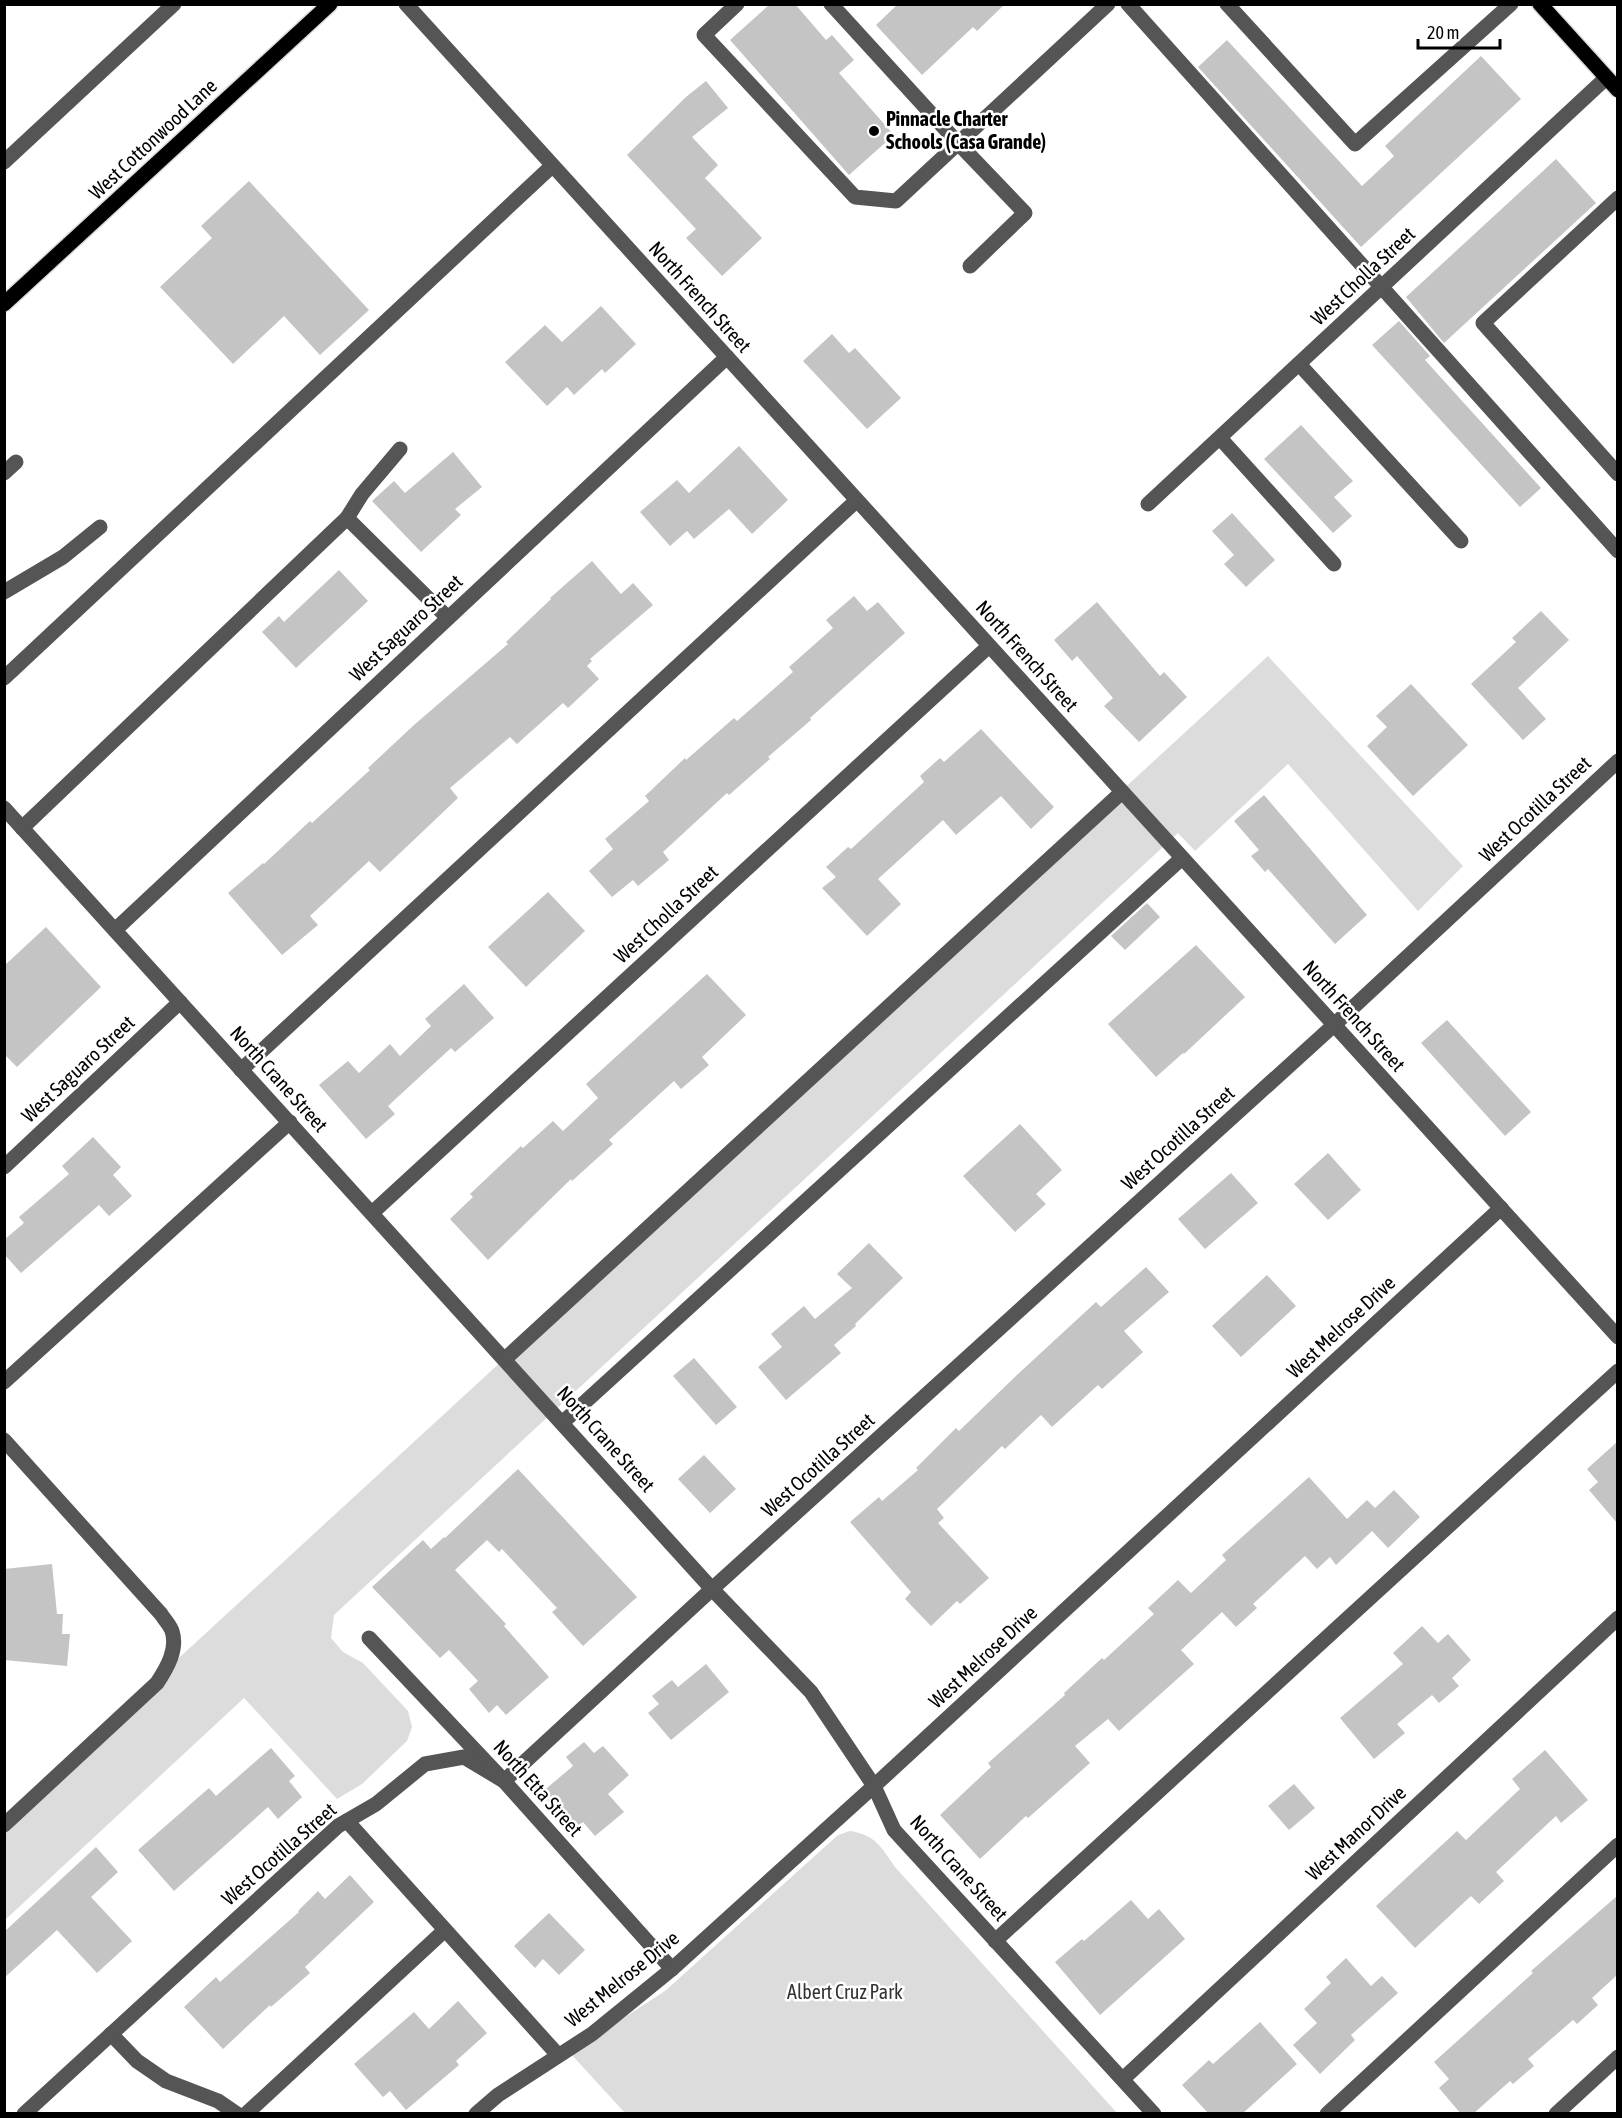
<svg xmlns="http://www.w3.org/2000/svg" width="1622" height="2118" font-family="'Asap Condensed',sans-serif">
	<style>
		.green { fill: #dcdcdc }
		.building { fill: #c4c4c4 }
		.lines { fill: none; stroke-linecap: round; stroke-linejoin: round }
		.major-casing { stroke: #dbdbdb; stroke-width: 18 }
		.minor { stroke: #555; stroke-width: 15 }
		.major { stroke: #000; stroke-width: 15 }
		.poi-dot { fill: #000; stroke: #fff; stroke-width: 2 }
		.labels { text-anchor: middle; stroke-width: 5; stroke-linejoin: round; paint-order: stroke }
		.poi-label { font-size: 20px; font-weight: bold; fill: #000; stroke: #fff; text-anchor: start }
		.street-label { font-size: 20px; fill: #000; stroke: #fff }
		.park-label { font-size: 20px; fill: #333; stroke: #fff }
	</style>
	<rect width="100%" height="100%" fill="#fff"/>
	<g class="green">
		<path d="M 1268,656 L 1463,866 L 1418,911 L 1288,764 L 1195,851 L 1178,833 L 334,1615 L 331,1638 L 343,1652 L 363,1663 L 408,1711 L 412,1727 L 407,1741 L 362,1784 L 337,1799 L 244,1698 L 5,1920 L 5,1818 Z"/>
		<path d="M 850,1831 C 876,1835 881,1847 895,1867 L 1117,2113 L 625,2113 L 570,2053 L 665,1991 L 838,1835 Z"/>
	</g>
	<g class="building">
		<path d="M 770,4 L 795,4 L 826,40 L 832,35 L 854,60 L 839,73 L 894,135 L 849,175 L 730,40 Z"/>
		<path d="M 898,4 L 1005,4 L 977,31 L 973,27 L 922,75 L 876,25 Z"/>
		<path d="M 1227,40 L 1362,186 L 1394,156 L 1385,146 L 1481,56 L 1521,99 L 1361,247 L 1198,67 Z"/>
		<path d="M 706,81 L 728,108 L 692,137 L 718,165 L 705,178 L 762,238 L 722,276 L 686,238 L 696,229 L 627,155 L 686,97 Z"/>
		<path d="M 1556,159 L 1596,203 L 1444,343 L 1406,297 Z"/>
		<path d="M 249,181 L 369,310 L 320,355 L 284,316 L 233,364 L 160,287 L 212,238 L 201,226 Z"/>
		<path d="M 601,306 L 636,344 L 605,373 L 602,369 L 574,395 L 567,387 L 547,406 L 505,362 L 545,325 L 562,342 Z"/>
		<path d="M 1399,321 L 1430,356 L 1425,360 L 1541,488 L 1520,507 L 1372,345 Z"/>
		<path d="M 832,334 L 849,353 L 855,348 L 901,398 L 867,429 L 803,361 Z"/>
		<path d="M 1301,425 L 1353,481 L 1334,497 L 1352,516 L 1333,533 L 1264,459 Z"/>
		<path d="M 739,446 L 788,500 L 752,534 L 729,509 L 694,539 L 687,531 L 670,546 L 640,512 L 677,480 L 689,493 Z"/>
		<path d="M 453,452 L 482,487 L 455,509 L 461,515 L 421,552 L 372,501 L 394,481 L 405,493 Z"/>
		<path d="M 1232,513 L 1275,560 L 1246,587 L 1224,564 L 1234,555 L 1212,531 Z"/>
		<path d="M 592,561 L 621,594 L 633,583 L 653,605 L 590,659 L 592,661 L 587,666 L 599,679 L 568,708 L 563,703 L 517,744 L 510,737 L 450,788 L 458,798 L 380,872 L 369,861 L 310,916 L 318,925 L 282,955 L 228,893 L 263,863 L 264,864 L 310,821 L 312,823 L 370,770 L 368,768 L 414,725 L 508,644 L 506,642 L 551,599 L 550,598 Z"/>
		<path d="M 339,570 L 368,601 L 296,668 L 262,632 L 279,616 L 284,622 Z"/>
		<path d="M 854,596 L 867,611 L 878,602 L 905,633 L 810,718 L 811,720 L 768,757 L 770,759 L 729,795 L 727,793 L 663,852 L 669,860 L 638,886 L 633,880 L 612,897 L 589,871 L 613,849 L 605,839 L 649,801 L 645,796 L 685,758 L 686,760 L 734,718 L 737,721 L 793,672 L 789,667 L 833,628 L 826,620 Z"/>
		<path d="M 1097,602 L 1160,676 L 1164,672 L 1187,697 L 1139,742 L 1104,706 L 1113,698 L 1077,656 L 1072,661 L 1054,640 Z"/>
		<path d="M 1541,611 L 1569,640 L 1518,688 L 1546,719 L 1523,740 L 1471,684 L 1516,642 L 1512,638 Z"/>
		<path d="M 1411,684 L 1468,745 L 1413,796 L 1367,746 L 1387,727 L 1376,716 Z"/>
		<path d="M 981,729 L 1054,807 L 1031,829 L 1001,796 L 956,835 L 943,820 L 878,879 L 901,904 L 867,936 L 822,888 L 836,877 L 826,867 L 848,847 L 851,849 L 924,782 L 920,776 L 940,758 L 944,762 Z"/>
		<path d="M 1264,795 L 1367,915 L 1335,944 L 1268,869 L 1265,872 L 1251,856 L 1259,850 L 1234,821 Z"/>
		<path d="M 548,892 L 585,931 L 526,987 L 488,947 Z"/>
		<path d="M 1147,903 L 1160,917 L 1125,950 L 1111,936 Z"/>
		<path d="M 46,927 L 101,987 L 17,1067 L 4,1054 L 4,966 Z"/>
		<path d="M 1196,945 L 1245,997 L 1184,1054 L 1183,1053 L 1156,1077 L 1108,1024 Z"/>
		<path d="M 707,974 L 746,1015 L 702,1057 L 709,1065 L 681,1089 L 674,1081 L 609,1140 L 613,1144 L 572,1181 L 571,1179 L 488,1260 L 450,1219 L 473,1197 L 470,1194 L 521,1146 L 523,1148 L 553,1121 L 563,1131 L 598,1098 L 586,1084 Z"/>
		<path d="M 464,984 L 494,1018 L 455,1052 L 451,1048 L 388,1106 L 395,1114 L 366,1139 L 319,1085 L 348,1061 L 359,1073 L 390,1044 L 400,1056 L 431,1026 L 425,1019 Z"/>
		<path d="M 1447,1020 L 1531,1112 L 1505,1136 L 1421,1043 Z"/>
		<path d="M 1020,1124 L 1062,1170 L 1036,1194 L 1046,1204 L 1015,1232 L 963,1176 Z"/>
		<path d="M 93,1137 L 121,1167 L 113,1175 L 132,1196 L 109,1216 L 99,1205 L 21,1273 L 4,1254 L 4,1240 L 24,1223 L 19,1217 L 69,1174 L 62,1166 Z"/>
		<path d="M 1328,1153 L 1361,1190 L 1328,1220 L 1294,1184 Z"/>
		<path d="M 1231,1173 L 1258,1203 L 1205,1249 L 1178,1219 Z"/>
		<path d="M 869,1243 L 903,1278 L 855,1324 L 856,1326 L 834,1345 L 841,1353 L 786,1400 L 758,1367 L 782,1347 L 771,1334 L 804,1306 L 815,1319 L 852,1288 L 837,1274 Z"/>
		<path d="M 1146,1267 L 1169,1292 L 1124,1331 L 1143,1352 L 1102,1389 L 1098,1385 L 1052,1427 L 1041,1415 L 1005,1449 L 1002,1446 L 937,1509 L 944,1518 L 938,1523 L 989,1578 L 960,1604 L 957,1601 L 931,1626 L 905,1599 L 911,1592 L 850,1522 L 879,1497 L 882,1501 L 918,1470 L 916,1468 L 956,1428 L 959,1431 L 1018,1374 L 1096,1302 L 1101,1307 Z"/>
		<path d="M 1267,1275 L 1296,1306 L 1241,1357 L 1212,1326 Z"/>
		<path d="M 694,1358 L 737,1407 L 716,1425 L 673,1376 Z"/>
		<path d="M 1617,1442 L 1617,1523 L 1589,1490 L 1598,1482 L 1587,1469 Z"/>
		<path d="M 704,1455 L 736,1489 L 710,1513 L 678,1479 Z"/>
		<path d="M 518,1469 L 637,1597 L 583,1646 L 552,1612 L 557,1608 L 502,1549 L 499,1552 L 487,1540 L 455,1570 L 506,1624 L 504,1626 L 549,1677 L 506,1715 L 497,1705 L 489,1713 L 469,1689 L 478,1681 L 449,1650 L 440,1658 L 372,1587 L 423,1540 L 431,1549 L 444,1537 L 445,1538 Z"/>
		<path d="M 1309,1477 L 1347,1519 L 1367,1500 L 1375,1508 L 1394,1490 L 1420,1517 L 1388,1548 L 1372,1531 L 1336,1565 L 1330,1557 L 1317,1569 L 1305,1556 L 1253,1604 L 1257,1608 L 1236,1627 L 1222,1612 L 1181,1650 L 1194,1664 L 1119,1731 L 1108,1719 L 1075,1746 L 1090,1763 L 1028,1818 L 1026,1816 L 980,1859 L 940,1815 L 991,1767 L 988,1763 L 1065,1695 L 1064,1693 L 1102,1658 L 1104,1660 L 1154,1614 L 1148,1608 L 1178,1580 L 1191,1593 L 1226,1560 L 1222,1555 Z"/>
		<path d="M 52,1564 L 57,1614 L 63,1614 L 62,1634 L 70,1634 L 67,1666 L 4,1660 L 4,1569 Z"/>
		<path d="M 1422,1626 L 1438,1643 L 1448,1634 L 1471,1660 L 1452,1678 L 1459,1686 L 1439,1703 L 1432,1695 L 1397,1724 L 1405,1733 L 1374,1759 L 1340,1718 L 1403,1664 L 1393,1653 Z"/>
		<path d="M 706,1664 L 729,1692 L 671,1740 L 648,1713 L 659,1704 L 652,1696 L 672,1680 L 678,1687 Z"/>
		<path d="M 584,1742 L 594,1753 L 603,1746 L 629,1775 L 608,1794 L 624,1812 L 595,1836 L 583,1822 L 573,1830 L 541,1793 L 573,1766 L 566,1757 Z"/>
		<path d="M 271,1748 L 295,1776 L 289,1781 L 302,1797 L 278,1819 L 268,1807 L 174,1891 L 138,1850 L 209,1788 L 216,1796 Z"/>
		<path d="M 1545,1750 L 1588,1800 L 1561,1823 L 1556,1816 L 1496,1872 L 1504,1881 L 1479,1904 L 1471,1896 L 1415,1948 L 1376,1906 L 1457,1831 L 1466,1840 L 1520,1789 L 1512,1779 Z"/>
		<path d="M 1294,1784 L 1315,1808 L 1289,1830 L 1268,1806 Z"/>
		<path d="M 96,1847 L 118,1872 L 91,1897 L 132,1941 L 97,1973 L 57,1930 L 4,1978 L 4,1932 Z"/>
		<path d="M 350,1875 L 374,1902 L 305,1967 L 310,1973 L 271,2007 L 270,2005 L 223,2049 L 184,2007 L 216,1977 L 220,1982 L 299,1912 L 298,1911 L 318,1891 L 325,1899 Z"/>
		<path d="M 1617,1896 L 1617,1975 L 1592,1998 L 1598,2005 L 1577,2024 L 1573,2020 L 1528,2059 L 1534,2066 L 1513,2084 L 1510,2081 L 1473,2114 L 1461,2114 L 1439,2088 L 1449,2079 L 1434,2062 L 1533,1973 L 1531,1971 Z"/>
		<path d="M 1131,1900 L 1148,1919 L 1159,1909 L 1185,1939 L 1100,2015 L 1055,1962 L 1082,1939 L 1084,1941 Z"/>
		<path d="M 549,1913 L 585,1950 L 559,1975 L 543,1959 L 535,1968 L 514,1946 Z"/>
		<path d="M 1346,1958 L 1371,1986 L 1382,1976 L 1398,1993 L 1351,2035 L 1355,2040 L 1320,2074 L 1293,2045 L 1317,2023 L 1304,2009 L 1331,1983 L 1326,1977 Z"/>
		<path d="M 458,2001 L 487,2033 L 456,2061 L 459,2065 L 406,2110 L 390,2091 L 383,2097 L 354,2064 L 414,2012 L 429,2029 Z"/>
		<path d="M 1260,2022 L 1297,2064 L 1242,2114 L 1209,2114 L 1182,2085 L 1209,2060 L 1213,2064 Z"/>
	</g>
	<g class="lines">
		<g class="major-casing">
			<g id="major">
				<path d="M 1540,4 L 1618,90"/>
				<path d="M 4,304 L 330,4"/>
			</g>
		</g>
		<g class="minor">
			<path d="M 406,4 L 1618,1337"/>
			<path d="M 737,4 L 704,35 L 855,197 L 896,201 L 1108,4"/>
			<path d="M 831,4 L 958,143 L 1025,213 L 970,266"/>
			<path d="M 1128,4 L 1618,551"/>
			<path d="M 1227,4 L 1355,144 L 1511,4"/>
			<path d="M 4,162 L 174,4"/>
			<path d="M 1618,198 L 1483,323 L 1618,474"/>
			<path d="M 1299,364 L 1461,541"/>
			<path d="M 1220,438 L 1334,564"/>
			<path d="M 4,473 L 16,462"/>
			<path d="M 1148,504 L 1606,78"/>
			<path d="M 347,518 L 448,618"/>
			<path d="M 4,592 L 63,557 L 100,527"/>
			<path d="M 4,678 L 552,166"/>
			<path d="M 4,808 L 712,1589 L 811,1692 L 874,1786 L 894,1830 L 1154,2114"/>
			<path d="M 22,828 L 347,518 L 362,494 L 400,449"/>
			<path d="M 115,930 L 727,357"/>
			<path d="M 241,1070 L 856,501"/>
			<path d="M 4,1167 L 180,1002"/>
			<path d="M 372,1213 L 989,646"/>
			<path d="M 505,1359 L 1122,792"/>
			<path d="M 4,1382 L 290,1122"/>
			<path d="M 562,1423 L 1182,858"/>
			<path d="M 4,1440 L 161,1614 C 164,1619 170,1625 172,1631 C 178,1649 167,1668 157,1683 L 4,1825"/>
			<path d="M 369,1638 L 504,1781 L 672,1969"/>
			<path d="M 347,1821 L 558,2055"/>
			<path d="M 995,1941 L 1618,1371"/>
			<path d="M 111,2034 L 137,2061 L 166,2081 L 218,2101 L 237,2114"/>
			<path d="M 1124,2078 L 1618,1618"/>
			<path d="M 24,2114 L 338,1826 L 376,1804 L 425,1764 L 464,1757 L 504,1781 L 712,1589 L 1334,1025 L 1618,761"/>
			<path d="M 246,2114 L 445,1930"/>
			<path d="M 476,2114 L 498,2095 L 592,2034 L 672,1969 L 874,1786 L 1501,1208"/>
			<path d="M 1327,2114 L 1618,1845"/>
			<path d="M 1556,2114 L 1618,2057"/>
		</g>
		<use href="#major" class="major"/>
	</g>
	<circle class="poi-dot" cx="874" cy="131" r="6"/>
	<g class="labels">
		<g class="poi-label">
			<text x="886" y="126">Pinnacle Charter<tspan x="886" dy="23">Schools (Casa Grande)</tspan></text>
		</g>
		<g class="street-label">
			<text transform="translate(153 139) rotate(-43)" y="7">West Cottonwood Lane</text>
			<text transform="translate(1363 276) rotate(-43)" y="7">West Cholla Street</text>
			<text transform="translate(700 297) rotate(48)" y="7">North French Street</text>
			<text transform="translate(406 628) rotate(-43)" y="7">West Saguaro Street</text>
			<text transform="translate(1027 656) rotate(48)" y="7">North French Street</text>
			<text transform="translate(1535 809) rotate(-43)" y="7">West Ocotilla Street</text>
			<text transform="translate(666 914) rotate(-43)" y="7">West Cholla Street</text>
			<text transform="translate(1354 1016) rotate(48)" y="7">North French Street</text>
			<text transform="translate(78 1069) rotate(-43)" y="7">West Saguaro Street</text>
			<text transform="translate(279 1079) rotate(48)" y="7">North Crane Street</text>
			<text transform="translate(1178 1138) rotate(-42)" y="7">West Ocotilla Street</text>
			<text transform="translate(1341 1327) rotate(-43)" y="7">West Melrose Drive</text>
			<text transform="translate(606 1439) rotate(48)" y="7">North Crane Street</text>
			<text transform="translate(818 1465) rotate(-42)" y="7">West Ocotilla Street</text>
			<text transform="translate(983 1657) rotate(-43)" y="7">West Melrose Drive</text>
			<text transform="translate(538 1788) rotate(48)" y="7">North Etta Street</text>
			<text transform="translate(1356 1833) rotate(-43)" y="7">West Manor Drive</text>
			<text transform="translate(279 1854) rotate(-41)" y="7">West Ocotilla Street</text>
			<text transform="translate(959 1868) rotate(48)" y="7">North Crane Street</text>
			<text transform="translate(622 1979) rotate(-39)" y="7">West Melrose Drive</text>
		</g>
		<g class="park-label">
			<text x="845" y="1999">Albert Cruz Park</text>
		</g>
	</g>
	<rect width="1622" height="2118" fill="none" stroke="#000000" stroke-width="12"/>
	<path d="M1418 39v9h82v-9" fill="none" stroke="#000000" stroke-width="3"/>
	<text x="1427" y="39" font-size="18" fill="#000000" stroke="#ffffff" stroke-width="4.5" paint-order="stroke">20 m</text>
</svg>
